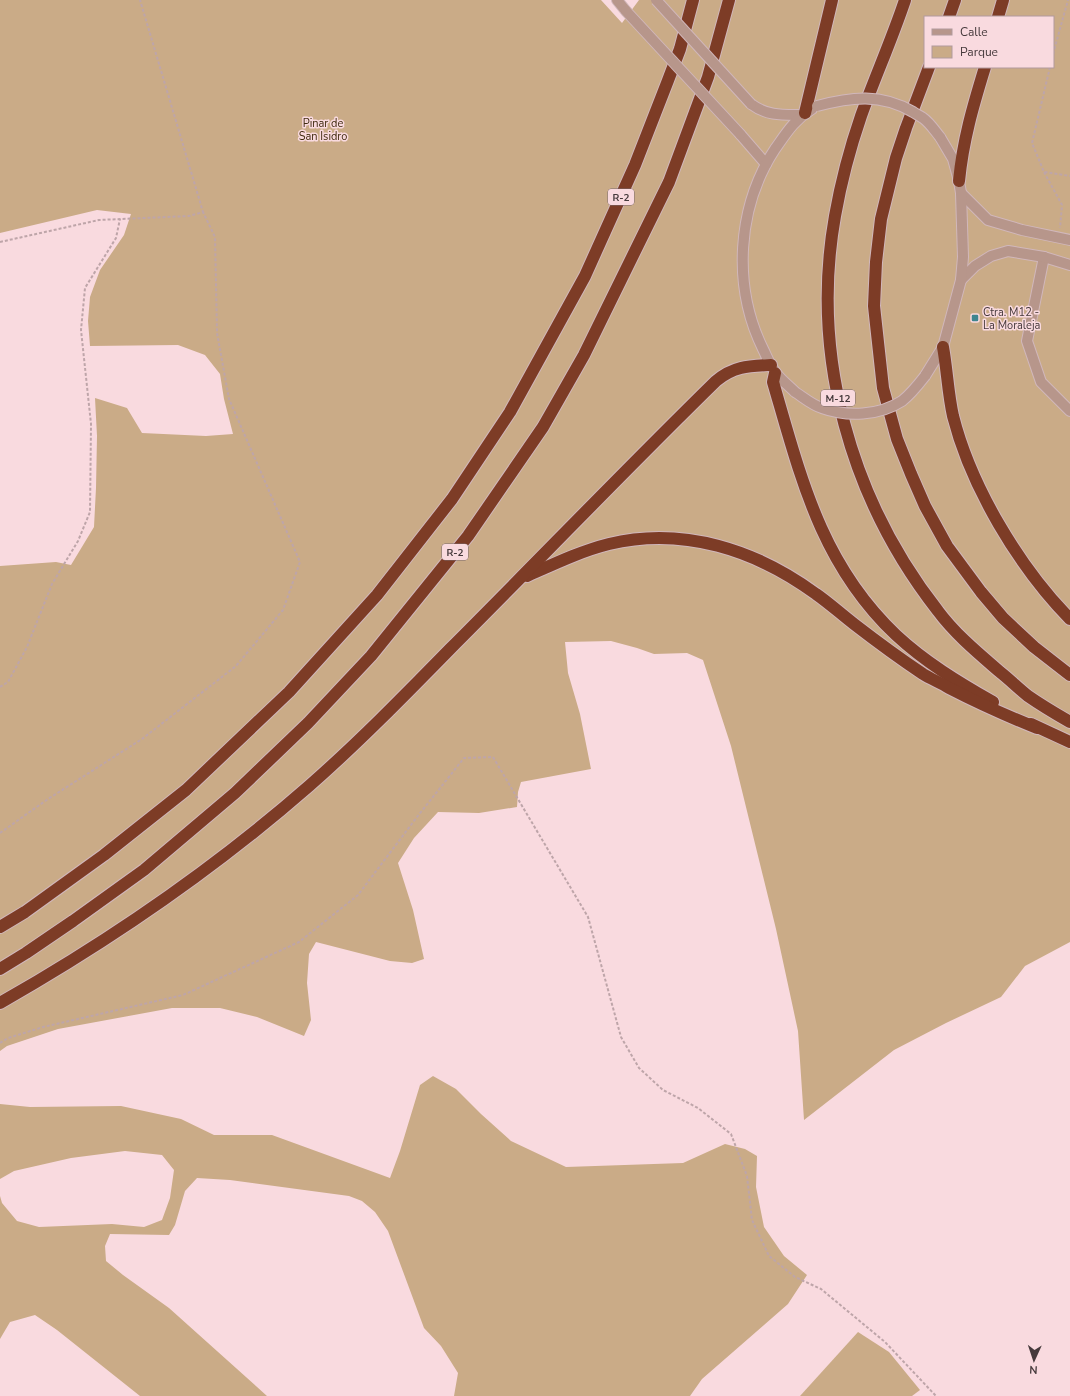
<svg xmlns="http://www.w3.org/2000/svg" width="1070" height="1396" font-family="'Nunito Sans',sans-serif">
	<style>
		.green { fill: #caab87; fill-rule: evenodd }
		.lines { fill: none; stroke-linecap: round; stroke-linejoin: round }
		.minor-casing { stroke: #d1b7bb; stroke-width: 12 }
		.tertiary-casing { stroke: #d1b7bb; stroke-width: 12 }
		.motorway-casing { stroke: #d1b7bb; stroke-width: 14 }
		.path { stroke: #bea5a9; stroke-width: 2; stroke-dasharray: 3 2; stroke-linecap: butt }
		.minor { stroke: #b7968b; stroke-width: 10 }
		.tertiary { stroke: #b7968b; stroke-width: 10 }
		.motorway { stroke: #7d3c26; stroke-width: 12 }
		.tertiary-bridge-casing { stroke: #d1b7bb; stroke-width: 12; stroke-linecap: butt }
		.tertiary-bridge { stroke: #b7968b; stroke-width: 10 }
		.poi-dot { fill: #3f858f; stroke: #f9dadf; stroke-width: 1.5 }
		.labels { text-anchor: middle; stroke-width: 3; stroke-linejoin: round; paint-order: stroke }
		.shield { fill: #f9dadf; stroke: #7b696c; stroke-width: 1 }
		.shield-label { font-size: 10px; font-weight: bold; fill: #45393b }
		.park-label { font-size: 11px; fill: #3f2a0f; stroke: #f9dadf }
		.poi-label { font-size: 11px; fill: #45393b; stroke: #f9dadf; text-anchor: start }
	</style>
	<rect width="100%" height="100%" fill="#f9dadf"/>
	<g class="green">
		<path d="M 0,0 L 601,0 L 622,23 L 639,0 L 1070,0 L 1070,942 L 1025,966 L 1001,997 L 946,1023 L 894,1050 L 804,1120 L 798,1031 L 776,929 L 731,746 L 703,660 L 687,653 L 654,654 L 637,648 L 611,641 L 565,642 L 568,673 L 580,714 L 591,769 L 521,782 L 518,792 L 517,807 L 479,813 L 438,812 L 414,838 L 398,863 L 413,910 L 424,959 L 412,963 L 390,961 L 316,942 L 309,954 L 307,983 L 311,1020 L 304,1036 L 257,1017 L 220,1008 L 172,1008 L 58,1029 L 7,1046 L 0,1051 L 0,566 L 56,562 L 71,565 L 94,527 L 96,488 L 97,436 L 95,398 L 127,408 L 142,433 L 206,436 L 233,434 L 224,399 L 220,374 L 205,355 L 178,345 L 90,346 L 88,321 L 90,297 L 100,270 L 124,235 L 131,214 L 97,210 L 0,233 ZM 925,17 L 1053,17 L 1053,67 L 925,67 Z"/>
		<path d="M 433,1076 L 456,1089 L 481,1114 L 511,1141 L 566,1167 L 683,1163 L 725,1144 L 745,1149 L 757,1156 L 756,1187 L 764,1227 L 784,1256 L 807,1275 L 788,1304 L 702,1379 L 690,1396 L 454,1396 L 458,1373 L 441,1346 L 424,1328 L 388,1231 L 375,1212 L 362,1201 L 349,1196 L 230,1180 L 197,1178 L 185,1191 L 175,1225 L 169,1235 L 110,1234 L 105,1246 L 106,1261 L 123,1275 L 169,1308 L 267,1396 L 140,1396 L 57,1330 L 35,1315 L 10,1322 L 0,1339 L 0,1196 L 2,1203 L 17,1221 L 39,1227 L 112,1224 L 144,1227 L 162,1220 L 170,1198 L 174,1170 L 162,1155 L 125,1151 L 71,1158 L 14,1171 L 0,1179 L 0,1104 L 30,1107 L 121,1106 L 181,1119 L 214,1135 L 272,1135 L 390,1178 L 400,1151 L 420,1085 Z"/>
		<path d="M 858,1332 L 889,1352 L 920,1390 L 912,1396 L 800,1396 Z"/>
	</g>
	<g class="lines">
		<g class="minor-casing">
			<path id="minor" d="M 1044,257 L 1027,341 L 1041,382 L 1070,411"/>
		</g>
		<g class="tertiary-casing">
			<g id="tertiary">
				<path d="M 617,0 L 626,11"/>
				<path d="M 751,104 C 767,116 782,115 801,115"/>
				<path d="M 740,134 L 766,164"/>
				<path d="M 961,193 L 988,220 L 1022,230 L 1070,240"/>
				<path d="M 961,280 L 975,266 L 991,256 L 1008,251 L 1044,257 L 1070,265"/>
				<path d="M 925,376 L 943,347 L 961,280 L 963,257 L 961,193 L 959,181 L 953,159 L 940,137"/>
				<path d="M 795,392 C 789,386 781,380 776,373 C 770,366 767,357 763,349 C 732,286 737,207 775,149 C 787,132 794,120 812,109"/>
			</g>
		</g>
		<g class="motorway-casing">
			<g id="motorway">
				<path d="M 905,0 C 892,39 875,77 861,116 C 850,148 841,182 835,216 C 810,356 851,500 938,611 C 955,634 978,653 1000,672 C 1009,679 1018,688 1028,696 C 1041,705 1056,714 1070,722"/>
				<path d="M 949,17 L 955,0"/>
				<path d="M 998,17 L 1003,0"/>
				<path d="M 929,67 L 906,128 L 896,158 L 881,219 L 876,262 L 874,306 L 883,388 L 897,439 L 911,474 L 925,506 L 947,546 L 981,592 L 1003,618 L 1034,647 L 1070,675"/>
				<path d="M 805,113 L 832,0"/>
				<path d="M 959,181 C 963,140 973,106 985,67"/>
				<path d="M 943,347 C 947,369 948,394 953,416 C 971,487 1019,567 1070,619"/>
				<path d="M 775,373 L 773,382 C 801,478 821,564 896,635 C 925,662 958,682 993,702"/>
				<path d="M 527,576 C 554,564 581,551 609,544 C 683,526 756,550 816,594 C 829,603 841,614 854,624 C 876,641 899,658 923,674 C 931,679 941,683 949,688 C 978,703 1007,716 1037,728"/>
				<path d="M 1031,724 L 1070,742"/>
				<path d="M 0,927 L 25,912 L 104,855 L 186,790 L 289,692 L 377,595 L 452,499 L 510,412 L 585,276 L 635,165 L 667,83 L 680,49 L 693,0"/>
				<path d="M 0,969 L 26,953 L 73,921 L 144,870 L 235,793 L 308,723 L 371,656 L 468,536 L 543,427 L 584,355 L 669,182 L 708,77 L 729,0"/>
				<path d="M 0,1003 C 109,941 214,869 309,786 C 358,743 404,696 450,649 C 539,560 626,469 716,381 C 734,366 749,366 771,365"/>
			</g>
		</g>
		<g class="path">
			<path d="M 1053,54 L 1068,0"/>
			<path d="M 1050,67 L 1032,143 L 1044,172 L 1070,176"/>
			<path d="M 1044,172 L 1062,205 L 1060,228"/>
			<path d="M 0,242 L 99,220 L 189,216 L 203,212 L 140,0"/>
			<path d="M 0,687 L 8,682 L 27,647 L 52,584 L 78,541 L 90,512 L 91,424 L 81,330 L 85,288 L 116,238 L 120,219"/>
			<path d="M 0,833 L 48,799 L 142,739 L 236,666 L 283,610 L 300,562 L 229,399 L 217,333 L 215,237 L 203,212"/>
			<path d="M 0,1043 L 8,1038 L 43,1027 L 183,995 L 299,942 L 358,895 L 417,817 L 464,758 L 493,757 L 588,917 L 621,1037 L 639,1068 L 663,1090 L 698,1108 L 731,1134 L 747,1176 L 752,1220 L 769,1256 L 795,1277 L 821,1289 L 885,1342 L 936,1396"/>
		</g>
		<use href="#minor" class="minor"/>
		<use href="#tertiary" class="tertiary"/>
		<use href="#motorway" class="motorway"/>
		<g class="tertiary-bridge-casing">
			<g id="tertiary-bridge">
				<path d="M 656,0 L 751,104"/>
				<path d="M 626,11 L 740,134"/>
				<path d="M 817,106 C 851,97 881,93 913,112 C 916,114 920,116 923,118 C 930,123 935,131 940,137"/>
				<path d="M 795,392 C 803,397 812,405 822,408 C 847,417 879,416 902,401 C 911,394 918,385 925,376"/>
			</g>
		</g>
		<use href="#tertiary-bridge" class="tertiary-bridge"/>
	</g>
	<rect class="poi-dot" x="971" y="314" width="8" height="8" rx="2"/>
	<g class="labels">
		<g class="shield">
			<rect x="608" y="189" width="26" height="16" rx="3"/>
			<rect x="821" y="390" width="34" height="16" rx="3"/>
			<rect x="442" y="544" width="26" height="16" rx="3"/>
		</g>
		<g class="shield-label">
			<text x="621" y="201">R-2</text>
			<text x="838" y="402">M-12</text>
			<text x="455" y="556">R-2</text>
		</g>
		<g class="park-label">
			<text x="323" y="127">Pinar de<tspan x="323" dy="13">San Isidro</tspan></text>
		</g>
		<g class="poi-label">
			<text x="983" y="316">Ctra. M12 -<tspan x="983" dy="13">La Moraleja</tspan></text>
		</g>
	</g>
	<rect x="924" y="16" width="130" height="52" fill="#f9dadf" stroke="#b19a9d"/>
	<rect x="932" y="29" width="20" height="6" fill="#b7968b" stroke="#b19a9d"/>
	<text x="960" y="36" font-size="12" fill="#45393b">Calle</text>
	<rect x="932" y="46" width="20" height="12" fill="#caab87" stroke="#b19a9d"/>
	<text x="960" y="56" font-size="12" fill="#45393b">Parque</text>
	<g transform="translate(1034 1360) rotate(183)" stroke="#f9dadf" stroke-width="3" paint-order="stroke">
	<path d="M0-3L7 15L0 10L-7 15Z" fill="#45393b"/>
	<text y="-6" font-size="11" font-weight="bold" text-anchor="middle" fill="#45393b">N</text>
	</g>
</svg>
